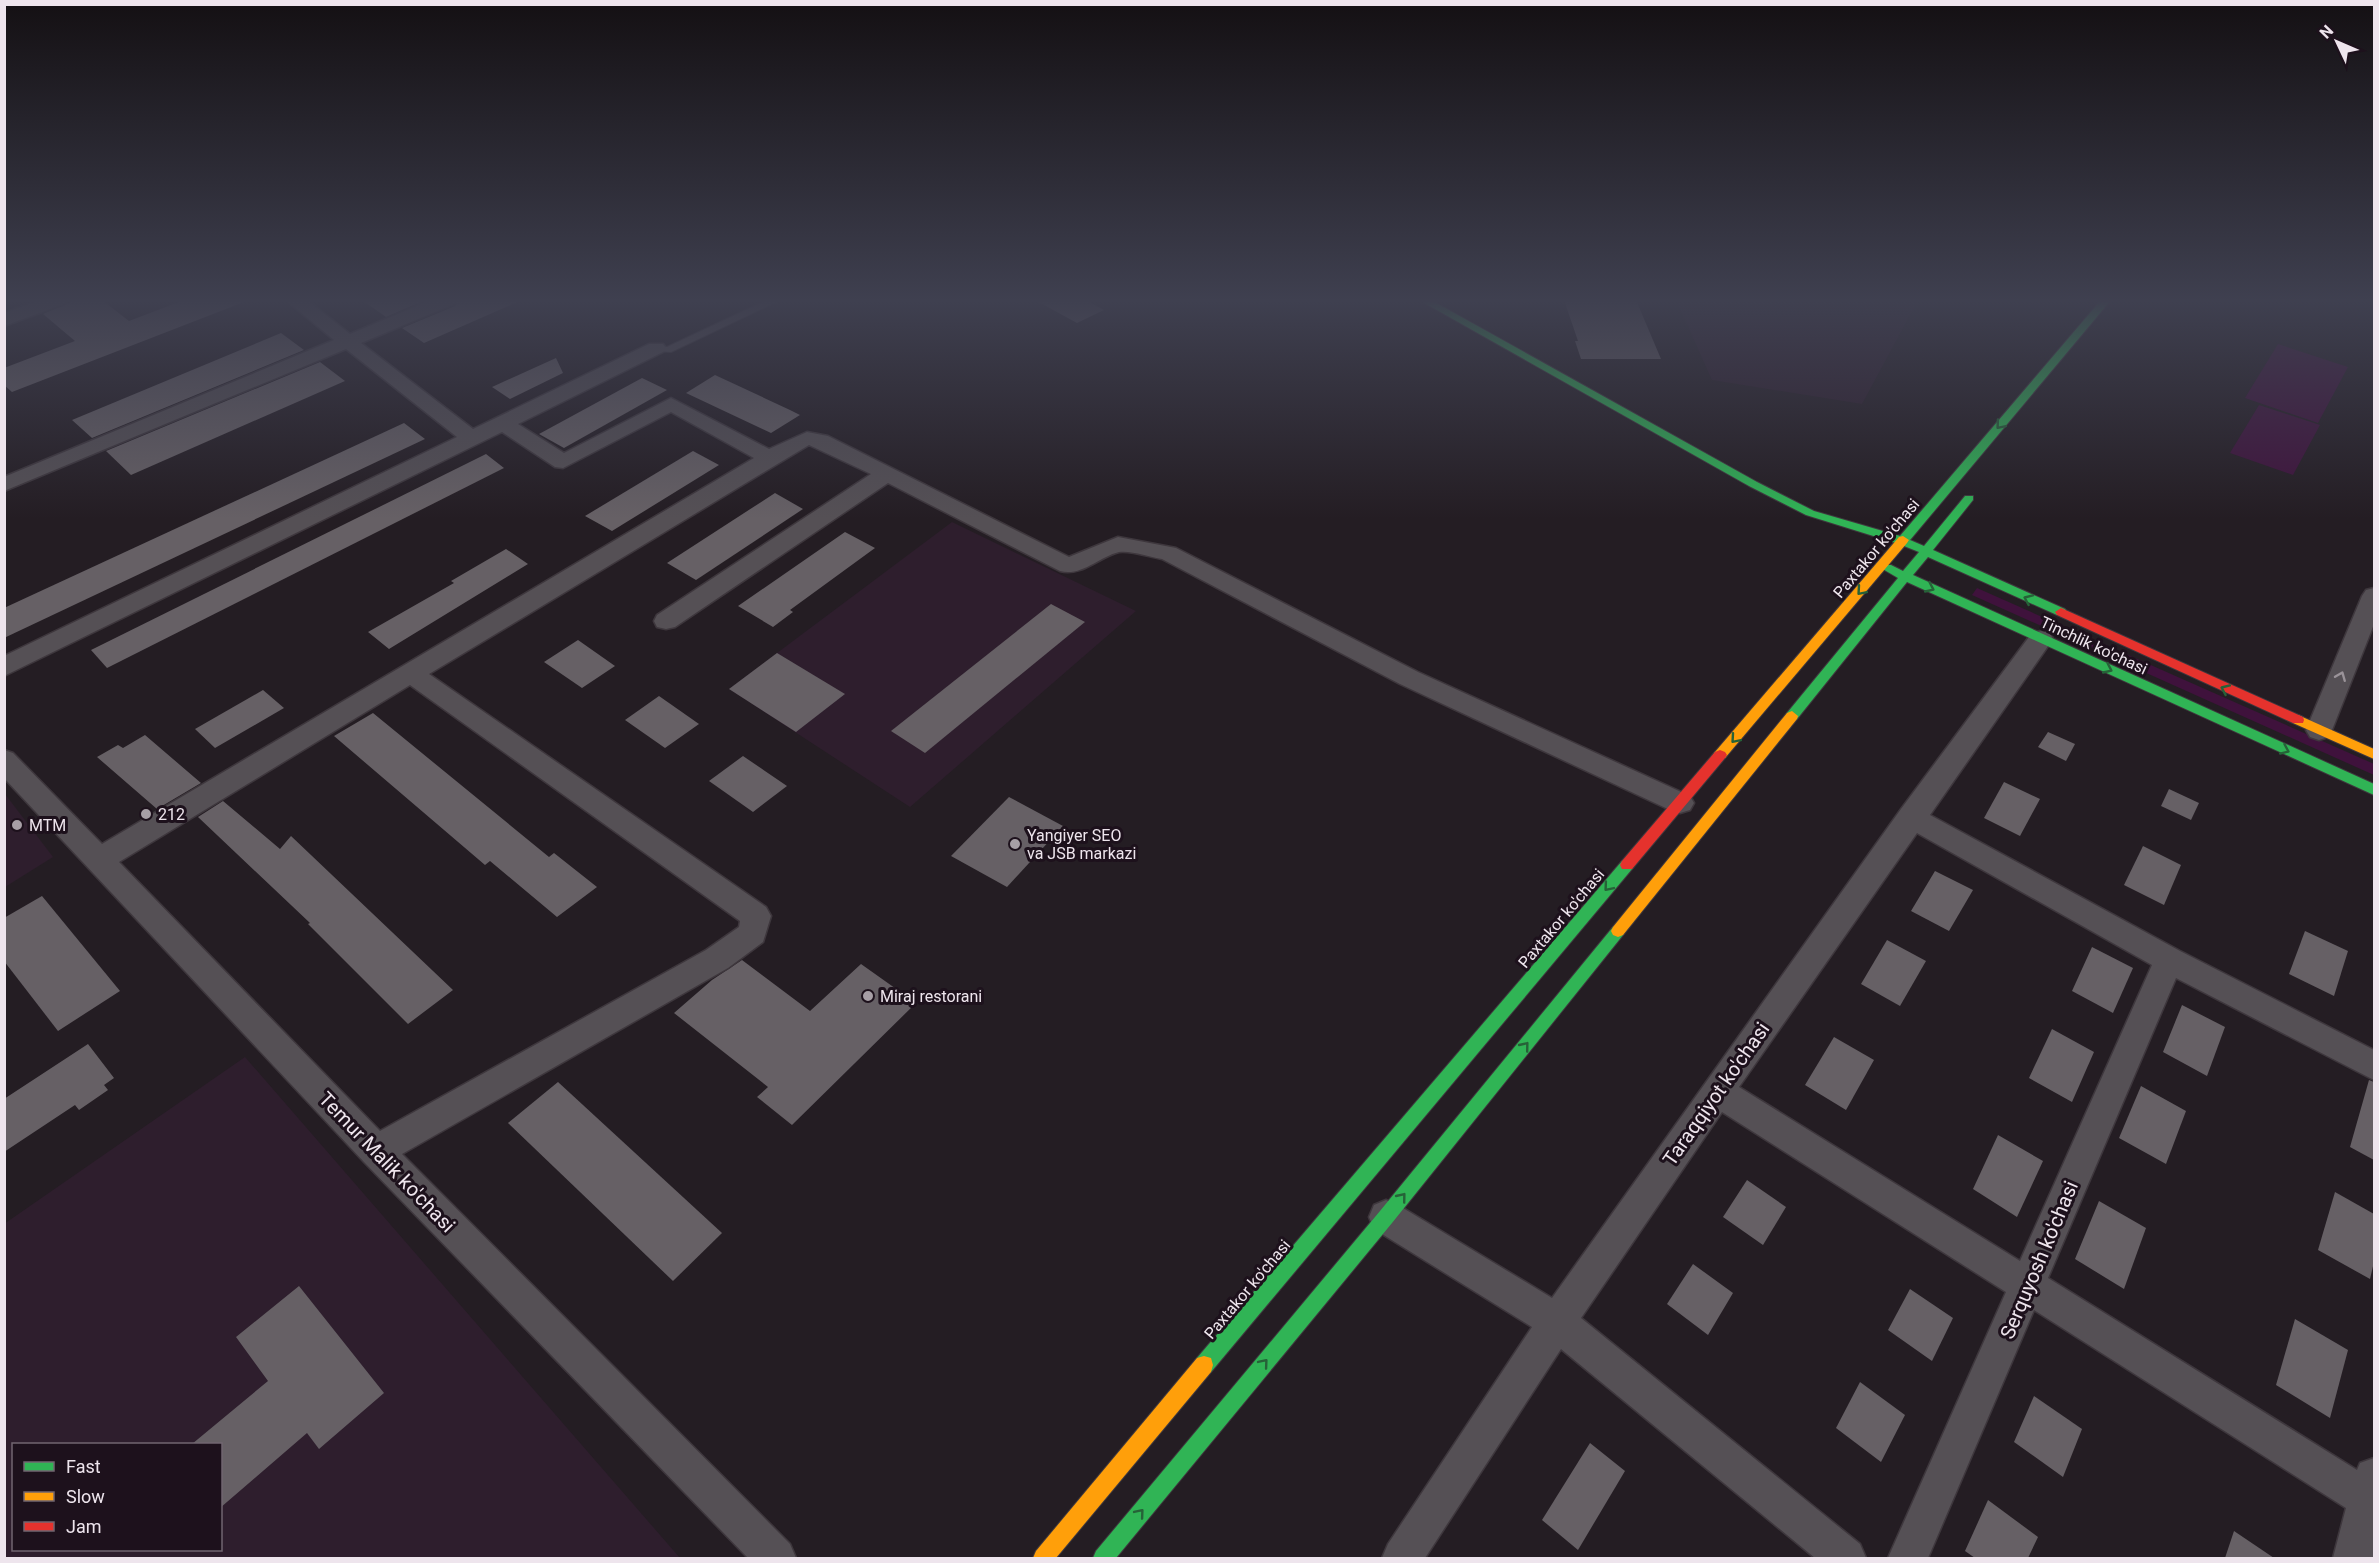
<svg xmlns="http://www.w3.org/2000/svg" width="2379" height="1563" font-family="Roboto,sans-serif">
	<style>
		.built { fill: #2e1e2d; fill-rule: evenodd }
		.green { fill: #3f123c }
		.building { fill: #666065 }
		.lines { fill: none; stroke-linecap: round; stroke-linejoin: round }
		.lane-casing { stroke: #3e373d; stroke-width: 2 }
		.street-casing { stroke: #3e373d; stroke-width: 3 }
		.fast-casing { stroke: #3e373d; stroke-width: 2 }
		.slow-casing { stroke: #3e373d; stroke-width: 2 }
		.jam-casing { stroke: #3e373d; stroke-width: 2 }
		.lane { fill: #555055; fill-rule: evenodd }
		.street { fill: #555055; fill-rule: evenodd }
		.fast { fill: #30b455; fill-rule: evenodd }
		.slow { fill: #ff9f0a; fill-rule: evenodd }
		.jam { fill: #e5322d; fill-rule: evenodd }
		.oneway { stroke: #266238 }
		.oneway2 { stroke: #9a9399 }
		.poi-dot { fill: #a79fa6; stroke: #1d111c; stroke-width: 2 }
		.labels { text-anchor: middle; stroke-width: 6; stroke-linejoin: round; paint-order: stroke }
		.street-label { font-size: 16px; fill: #eee5ed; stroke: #1d111c }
		.poi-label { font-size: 16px; fill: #eee5ed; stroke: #1d111c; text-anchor: start }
		.near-street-label { font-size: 20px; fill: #eee5ed; stroke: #1d111c }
	</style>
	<rect width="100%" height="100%" fill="#241d23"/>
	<g class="built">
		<path d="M 1676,300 L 1918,300 L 1862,404 L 1712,380 Z"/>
		<path d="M 952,522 L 1136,611 L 910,807 L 729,689 Z"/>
		<path d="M 5,794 L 53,857 L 5,887 Z"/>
		<path d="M 245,1057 L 680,1558 L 5,1558 L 4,1224 ZM 14,1444 L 220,1444 L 220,1550 L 14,1550 Z"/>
	</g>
	<g class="green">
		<path d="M 2278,344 L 2348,367 L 2318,423 L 2245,398 Z"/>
		<path d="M 2259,405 L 2320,425 L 2293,475 L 2230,453 Z"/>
		<path d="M 1977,588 L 2374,764 L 2374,775 L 1972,595 Z"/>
	</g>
	<g class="building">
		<path d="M 75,300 L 102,300 L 129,321 L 184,300 L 244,302 L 12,392 L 4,385 L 4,368 L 75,341 L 43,314 Z"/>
		<path d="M 362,300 L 425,300 L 386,317 Z"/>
		<path d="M 458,300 L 522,300 L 424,343 L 402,328 L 455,306 Z"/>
		<path d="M 1035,300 L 1086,300 L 1104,310 L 1077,323 Z"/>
		<path d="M 1564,300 L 1636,300 L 1661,359 L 1581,359 L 1575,341 L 1578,341 Z"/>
		<path d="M 281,333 L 304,350 L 92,438 L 72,420 Z"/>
		<path d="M 556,358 L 563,373 L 510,399 L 492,387 Z"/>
		<path d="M 320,362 L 345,381 L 131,475 L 106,451 Z"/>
		<path d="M 715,375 L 790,410 L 800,415 L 771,433 L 686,393 Z"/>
		<path d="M 642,378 L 667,390 L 564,448 L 539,434 Z"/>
		<path d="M 404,423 L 425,439 L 4,638 L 4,608 Z"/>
		<path d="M 693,451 L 719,465 L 612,531 L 585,516 Z"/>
		<path d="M 486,454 L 504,468 L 107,668 L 91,650 Z"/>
		<path d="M 775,493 L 803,509 L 696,580 L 667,563 Z"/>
		<path d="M 845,532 L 875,548 L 790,610 L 793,612 L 773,627 L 738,606 Z"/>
		<path d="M 506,549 L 528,564 L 389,649 L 368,632 L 454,583 L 451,581 Z"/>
		<path d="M 1051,604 L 1085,622 L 925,753 L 891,731 Z"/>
		<path d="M 578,640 L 615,666 L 582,688 L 544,662 Z"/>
		<path d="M 777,653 L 845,694 L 796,732 L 729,689 Z"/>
		<path d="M 263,690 L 284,708 L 215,748 L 195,729 Z"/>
		<path d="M 659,696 L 699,724 L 665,748 L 625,720 Z"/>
		<path d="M 373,713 L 549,857 L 554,853 L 597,887 L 557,917 L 490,861 L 485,865 L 334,736 Z"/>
		<path d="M 2048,732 L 2075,744 L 2066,761 L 2038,747 Z"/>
		<path d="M 145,735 L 201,783 L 157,809 L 97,757 L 118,745 L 123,748 Z"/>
		<path d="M 743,756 L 787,786 L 753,812 L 709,781 Z"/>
		<path d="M 2004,782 L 2040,799 L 2020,836 L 1984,818 Z"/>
		<path d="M 2169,789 L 2199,803 L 2191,820 L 2161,806 Z"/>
		<path d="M 1009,797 L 1063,826 L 1007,887 L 951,856 Z"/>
		<path d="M 223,801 L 280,849 L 291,836 L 453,990 L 408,1024 L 308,924 L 310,923 L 198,817 Z"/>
		<path d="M 2143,846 L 2181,865 L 2164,905 L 2124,885 Z"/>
		<path d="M 1935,871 L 1973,890 L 1949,931 L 1911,911 Z"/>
		<path d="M 42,896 L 120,991 L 58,1031 L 4,961 L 4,918 Z"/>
		<path d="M 2305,931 L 2348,951 L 2334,996 L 2289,974 Z"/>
		<path d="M 1887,940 L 1926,961 L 1900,1006 L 1861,984 Z"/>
		<path d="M 2092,947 L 2133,968 L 2113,1013 L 2072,991 Z"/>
		<path d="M 742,960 L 810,1011 L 861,964 L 916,1003 L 792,1125 L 757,1097 L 768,1087 L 674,1013 L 712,980 Z"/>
		<path d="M 2182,1005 L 2225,1027 L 2207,1076 L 2163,1052 Z"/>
		<path d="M 2052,1029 L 2094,1052 L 2072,1102 L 2029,1078 Z"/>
		<path d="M 1834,1037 L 1874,1060 L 1846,1110 L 1805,1085 Z"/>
		<path d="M 88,1044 L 114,1078 L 104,1085 L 108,1090 L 79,1110 L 75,1105 L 4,1152 L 4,1099 Z"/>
		<path d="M 2369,1080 L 2374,1082 L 2374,1160 L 2350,1147 Z"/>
		<path d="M 558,1082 L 722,1233 L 673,1281 L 508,1123 Z"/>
		<path d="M 2141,1086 L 2186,1111 L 2166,1164 L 2119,1138 Z"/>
		<path d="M 1998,1135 L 2043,1161 L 2017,1217 L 1973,1189 Z"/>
		<path d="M 1747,1180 L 1786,1207 L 1763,1245 L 1723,1217 Z"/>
		<path d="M 2335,1192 L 2374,1214 L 2374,1262 L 2370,1279 L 2318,1250 Z"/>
		<path d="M 2099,1201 L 2146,1228 L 2124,1289 L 2075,1259 Z"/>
		<path d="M 1693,1264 L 1733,1293 L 1708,1335 L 1667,1304 Z"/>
		<path d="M 299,1286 L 384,1393 L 319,1449 L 307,1433 L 220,1508 L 220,1444 L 192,1444 L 268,1381 L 236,1337 Z"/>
		<path d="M 1910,1289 L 1953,1318 L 1932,1361 L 1888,1330 Z"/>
		<path d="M 2295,1319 L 2348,1350 L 2330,1418 L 2276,1385 Z"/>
		<path d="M 1860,1382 L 1905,1415 L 1881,1462 L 1836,1428 Z"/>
		<path d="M 2034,1396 L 2082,1429 L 2063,1477 L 2014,1442 Z"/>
		<path d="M 1590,1443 L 1625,1471 L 1578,1550 L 1542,1520 Z"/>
		<path d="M 1988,1500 L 2038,1537 L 2028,1558 L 1975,1558 L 1965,1551 Z"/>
		<path d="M 2234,1531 L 2274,1558 L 2225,1558 Z"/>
	</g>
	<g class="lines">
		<g class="lane-casing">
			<path id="lane" d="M 767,300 L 780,300 L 671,352 L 656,351 L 651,348 L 656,345 L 667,347 Z"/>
		</g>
		<g class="street-casing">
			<g id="street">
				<path d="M 40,300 L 66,300 L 64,304 L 4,326 L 4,313 Z"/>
				<path d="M 286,300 L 307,300 L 350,334 L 431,300 L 456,300 L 454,304 L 361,343 L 473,429 L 649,344 L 663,344 L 666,348 L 663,352 L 518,424 L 564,453 L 671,398 L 769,449 L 807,432 L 828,436 L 1069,557 L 1118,537 L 1176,548 L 1418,672 L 1690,796 L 1694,803 L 1690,810 L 1680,813 L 1670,810 L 1400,684 L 1162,559 C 1150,557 1130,550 1119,552 C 1099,557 1081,577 1060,571 L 888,483 L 675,627 L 666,629 L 657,627 L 654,621 L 657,615 L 871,474 L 809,445 L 429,674 L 766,907 L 771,916 L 763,942 L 728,968 L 402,1154 L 790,1544 L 796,1558 L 748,1558 L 364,1162 L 4,778 L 4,750 L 13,753 L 102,844 L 754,458 L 671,412 L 563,468 L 555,467 L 502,432 L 4,676 L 4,656 L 457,437 L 346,349 L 4,491 L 4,477 L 334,340 ZM 410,685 L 740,921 L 739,927 L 706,950 L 380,1131 L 119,862 Z"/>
				<path d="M 2374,588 L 2374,624 L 2332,730 L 2328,737 L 2319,740 L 2310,737 L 2306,730 L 2362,596 L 2366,590 Z"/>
				<path d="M 2041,631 L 2050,633 L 2053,639 L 1930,815 L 2180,951 L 2374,1050 L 2374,1080 L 2176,978 L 2048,1278 L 2357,1470 L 2360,1463 L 2374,1458 L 2373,1558 L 2333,1558 L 2346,1508 L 2034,1310 L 1928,1558 L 1888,1558 L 2006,1292 L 1722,1112 L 1581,1318 L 1860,1544 L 1866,1558 L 1815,1558 L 1561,1349 L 1425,1558 L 1382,1558 L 1388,1544 L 1532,1327 L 1374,1229 L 1369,1217 L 1374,1205 L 1386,1200 L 1398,1205 L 1552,1298 L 1901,809 L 2032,633 ZM 1917,833 L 2152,965 L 2020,1261 L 1739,1087 Z"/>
			</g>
		</g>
		<g class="fast-casing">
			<g id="fast">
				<path d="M 1419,300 L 1431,300 L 1757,482 L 1814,511 L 1900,536 L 2101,300 L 2111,300 L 1910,540 L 1924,546 L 1965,496 L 1973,496 L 1973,500 L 1933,550 L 2065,609 L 2067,612 L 2065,615 L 2057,615 L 1928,557 L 1913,575 L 2374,784 L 2374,795 L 1907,582 L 1797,719 L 1787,719 L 1786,716 L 1787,713 L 1898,578 L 1881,568 L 1883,565 L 1891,565 L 1903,571 L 1919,552 L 1899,544 L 1806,515 L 1749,486 Z"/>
				<path d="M 1627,859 L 1632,861 L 1634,865 L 1632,869 L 1211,1372 L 1204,1374 L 1197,1372 L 1195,1365 L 1197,1358 L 1622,861 Z"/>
				<path d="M 1618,925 L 1623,927 L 1625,931 L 1623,935 L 1392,1223 L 1116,1558 L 1093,1558 L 1096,1551 L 1380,1211 L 1613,927 Z"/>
			</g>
		</g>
		<g class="slow-casing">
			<g id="slow">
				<path d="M 1903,536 L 1909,540 L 1907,543 L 1725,758 L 1715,758 L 1713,755 L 1715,752 L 1899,537 Z"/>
				<path d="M 1792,711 L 1798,716 L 1797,719 L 1623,935 L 1618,937 L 1613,935 L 1611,931 L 1613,927 L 1787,713 Z"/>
				<path d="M 2298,715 L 2374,749 L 2374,759 L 2293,723 L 2292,720 Z"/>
				<path d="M 1204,1356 L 1211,1358 L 1213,1365 L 1211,1372 L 1056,1558 L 1033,1558 L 1036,1551 L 1197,1358 Z"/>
			</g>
		</g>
		<g class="jam-casing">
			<g id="jam">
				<path d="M 2061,608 L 2303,717 L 2304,720 L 2303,723 L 2293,723 L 2057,615 L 2055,612 Z"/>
				<path d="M 1720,750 L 1725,752 L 1727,755 L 1725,758 L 1632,869 L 1622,869 L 1620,865 L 1622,861 L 1715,752 Z"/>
			</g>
		</g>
		<use href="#lane" class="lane"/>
		<use href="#street" class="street"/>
		<use href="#fast" class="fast"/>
		<use href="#slow" class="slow"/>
		<use href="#jam" class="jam"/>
	</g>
	<defs><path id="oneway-chevron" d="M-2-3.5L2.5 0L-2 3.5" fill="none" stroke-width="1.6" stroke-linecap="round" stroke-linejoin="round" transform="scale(1.5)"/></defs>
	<g class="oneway">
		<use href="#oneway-chevron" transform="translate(2000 425) rotate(130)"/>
		<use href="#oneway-chevron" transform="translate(1930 588) rotate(25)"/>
		<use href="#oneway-chevron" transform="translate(1861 591) rotate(131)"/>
		<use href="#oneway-chevron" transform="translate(2028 599) rotate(-156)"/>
		<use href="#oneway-chevron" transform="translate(2108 669) rotate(25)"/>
		<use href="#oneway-chevron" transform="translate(2225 689) rotate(-156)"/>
		<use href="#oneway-chevron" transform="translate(1735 739) rotate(131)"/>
		<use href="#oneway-chevron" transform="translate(2285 750) rotate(24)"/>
		<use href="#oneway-chevron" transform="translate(1608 887) rotate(130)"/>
		<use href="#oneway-chevron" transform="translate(1525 1046) rotate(-51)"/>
		<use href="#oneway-chevron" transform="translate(1402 1197) rotate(-51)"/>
		<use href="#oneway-chevron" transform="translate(1264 1363) rotate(-50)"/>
		<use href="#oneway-chevron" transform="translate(1140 1513) rotate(-50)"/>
	</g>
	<use class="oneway2" href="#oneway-chevron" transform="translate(2341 676) rotate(-68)"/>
	<linearGradient id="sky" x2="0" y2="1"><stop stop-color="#141013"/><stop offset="0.58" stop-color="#3f4050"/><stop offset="1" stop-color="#3f4050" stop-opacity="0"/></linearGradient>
	<rect width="2379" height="519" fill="url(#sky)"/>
	<g class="poi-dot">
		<circle cx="146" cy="814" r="6"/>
		<circle cx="17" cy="825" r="6"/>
		<circle cx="1015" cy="844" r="6"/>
		<circle cx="868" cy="996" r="6"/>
	</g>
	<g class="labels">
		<g class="street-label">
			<text transform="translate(1876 548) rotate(-50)" y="6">Paxtakor ko'chasi</text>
			<text transform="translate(2094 645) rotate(25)" y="6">Tinchlik ko'chasi</text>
			<text transform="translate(1561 918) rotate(-50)" y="6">Paxtakor ko'chasi</text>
			<text transform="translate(1247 1289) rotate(-50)" y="6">Paxtakor ko'chasi</text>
		</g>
		<g class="poi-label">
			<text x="158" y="820">212</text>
			<text x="29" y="831">MTM</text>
			<text x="1027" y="841">Yangiyer SEO<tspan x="1027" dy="18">va JSB markazi</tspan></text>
			<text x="880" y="1002">Miraj restorani</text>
		</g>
		<g class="near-street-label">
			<text transform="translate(1716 1094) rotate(-55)" y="7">Taraqqiyot ko'chasi</text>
			<text transform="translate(387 1162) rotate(46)" y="7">Temur Malik ko'chasi</text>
			<text transform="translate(2039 1260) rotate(-67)" y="7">Serquyosh ko'chasi</text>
		</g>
	</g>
	<rect width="2379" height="1563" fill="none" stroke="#eee5ed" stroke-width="12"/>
	<rect x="12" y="1443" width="210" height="108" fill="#1d111c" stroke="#716670" stroke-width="1.5"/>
	<rect x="24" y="1462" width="30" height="9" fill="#30b455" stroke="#716670" stroke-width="1.5"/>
	<text x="66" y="1473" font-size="18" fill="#eee5ed">Fast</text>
	<rect x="24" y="1492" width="30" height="9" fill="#ff9f0a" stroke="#716670" stroke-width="1.5"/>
	<text x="66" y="1503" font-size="18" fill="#eee5ed">Slow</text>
	<rect x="24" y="1522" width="30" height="9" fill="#e5322d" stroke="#716670" stroke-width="1.5"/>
	<text x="66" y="1533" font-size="18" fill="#eee5ed">Jam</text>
	<g transform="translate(2337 42) rotate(314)" stroke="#1d111c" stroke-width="4.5" paint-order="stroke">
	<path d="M0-4.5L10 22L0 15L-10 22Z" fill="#eee5ed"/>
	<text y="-9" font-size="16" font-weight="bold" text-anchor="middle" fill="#eee5ed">N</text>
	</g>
</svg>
